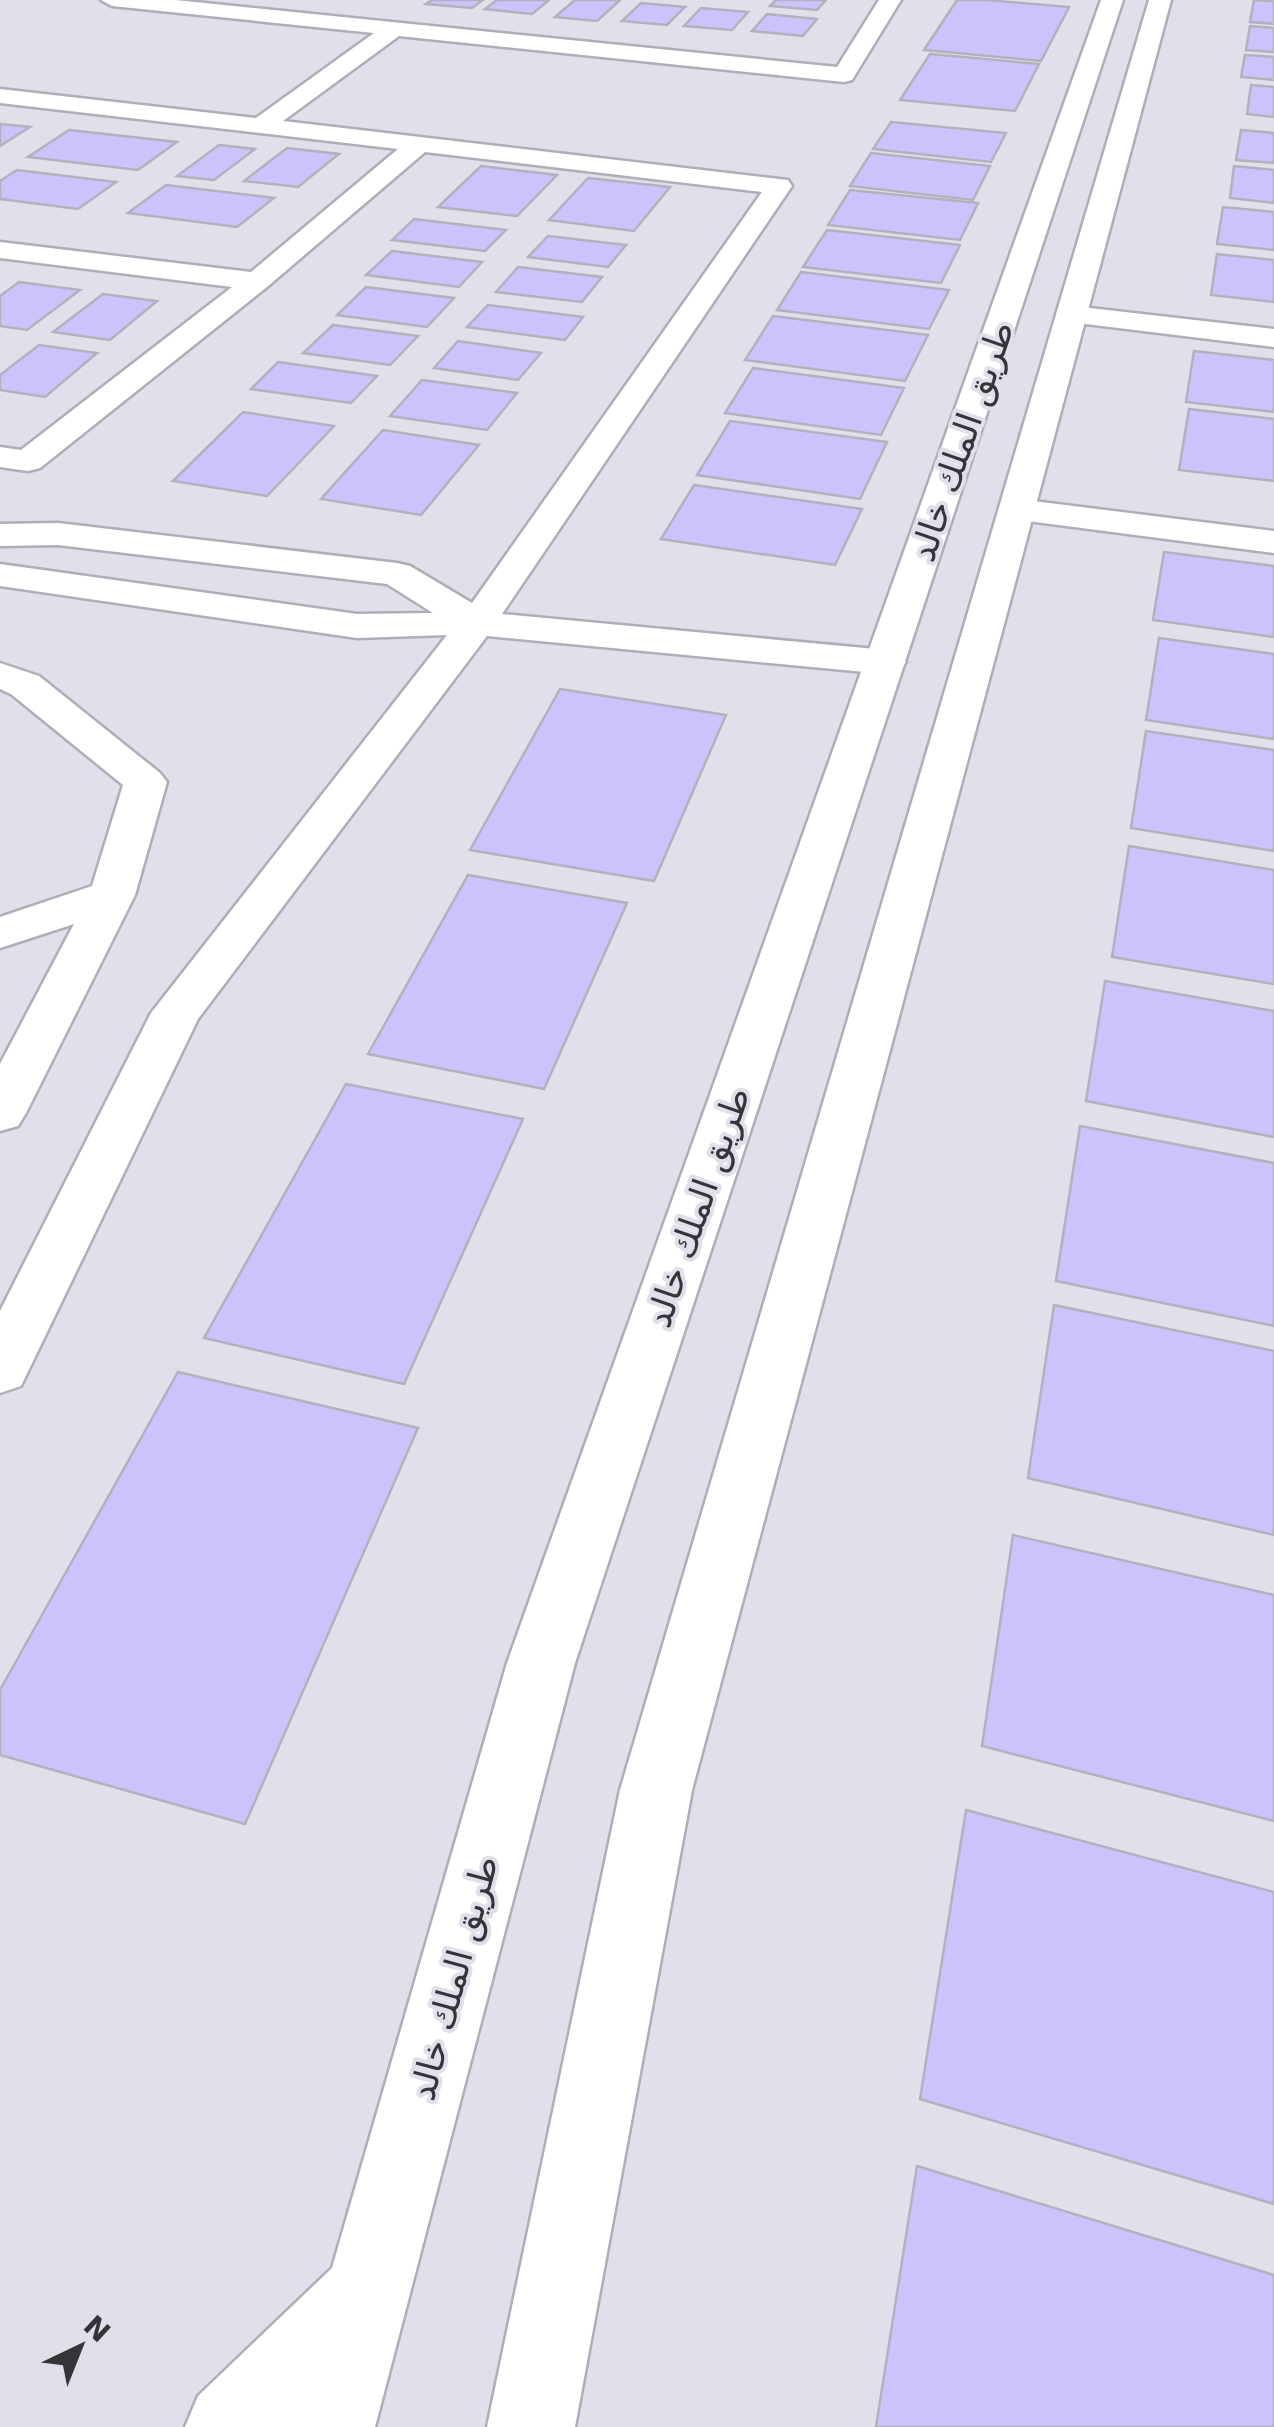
<svg xmlns="http://www.w3.org/2000/svg" width="1274" height="2427" font-family="'DejaVu Sans',Vazirmatn,sans-serif">
	<style>
		.building { fill: #cec2fd; stroke: #b3b1bc; stroke-width: 2.5 }
		.lines { fill: none; stroke-linecap: round; stroke-linejoin: round }
		.minor-casing { stroke: #afadb8; stroke-width: 5 }
		.secondary-casing { stroke: #afadb8; stroke-width: 5 }
		.minor { fill: #fff; fill-rule: evenodd }
		.secondary { fill: #fff; fill-rule: evenodd }
		.labels { text-anchor: middle; stroke-width: 8; stroke-linejoin: round; paint-order: stroke }
		.street-label { font-size: 35px; fill: #353439; stroke: #e1dfea }
	</style>
	<rect width="100%" height="100%" fill="#e1dfea"/>
	<g class="building">
		<path d="M 432,0 L 483,0 L 472,8 L 426,4 Z"/>
		<path d="M 497,0 L 549,0 L 532,14 L 485,9 Z"/>
		<path d="M 575,0 L 613,0 L 619,1 L 597,21 L 555,17 Z"/>
		<path d="M 776,0 L 826,0 L 817,10 L 770,6 Z"/>
		<path d="M 957,0 L 986,0 L 1069,7 L 1041,61 L 924,50 Z"/>
		<path d="M 1254,0 L 1274,1 L 1274,24 L 1250,22 Z"/>
		<path d="M 641,3 L 685,7 L 667,25 L 622,21 Z"/>
		<path d="M 701,8 L 748,12 L 732,30 L 684,26 Z"/>
		<path d="M 767,14 L 817,19 L 803,36 L 752,31 Z"/>
		<path d="M 1250,26 L 1274,28 L 1274,52 L 1246,50 Z"/>
		<path d="M 930,54 L 1039,64 L 1015,111 L 900,100 Z"/>
		<path d="M 1245,55 L 1274,57 L 1274,80 L 1241,77 Z"/>
		<path d="M 1251,85 L 1274,87 L 1274,117 L 1247,114 Z"/>
		<path d="M 891,122 L 1006,133 L 991,162 L 873,149 Z"/>
		<path d="M 0,124 L 30,127 L 0,146 Z"/>
		<path d="M 69,130 L 177,142 L 138,170 L 28,157 Z"/>
		<path d="M 1241,130 L 1274,133 L 1274,163 L 1236,160 Z"/>
		<path d="M 219,145 L 255,149 L 214,180 L 177,176 Z"/>
		<path d="M 287,148 L 339,154 L 298,187 L 244,181 Z"/>
		<path d="M 871,153 L 990,166 L 973,200 L 850,186 Z"/>
		<path d="M 481,166 L 557,175 L 517,216 L 438,207 Z"/>
		<path d="M 1234,166 L 1274,170 L 1274,203 L 1230,198 Z"/>
		<path d="M 17,170 L 116,182 L 78,209 L 0,199 L 0,181 Z"/>
		<path d="M 588,178 L 670,187 L 634,231 L 549,220 Z"/>
		<path d="M 166,185 L 274,198 L 237,227 L 128,213 Z"/>
		<path d="M 850,190 L 978,203 L 960,240 L 828,225 Z"/>
		<path d="M 1223,207 L 1274,212 L 1274,250 L 1217,244 Z"/>
		<path d="M 414,219 L 506,230 L 485,251 L 392,240 Z"/>
		<path d="M 827,230 L 960,245 L 941,283 L 803,267 Z"/>
		<path d="M 548,236 L 626,245 L 608,267 L 528,257 Z"/>
		<path d="M 392,251 L 482,262 L 459,287 L 366,275 Z"/>
		<path d="M 1217,254 L 1274,260 L 1274,302 L 1211,295 Z"/>
		<path d="M 518,267 L 602,277 L 582,302 L 496,292 Z"/>
		<path d="M 801,272 L 949,290 L 929,329 L 777,310 Z"/>
		<path d="M 19,282 L 80,290 L 27,330 L 0,326 L 0,296 Z"/>
		<path d="M 366,287 L 454,298 L 427,327 L 337,315 Z"/>
		<path d="M 103,294 L 157,301 L 110,340 L 53,332 Z"/>
		<path d="M 488,305 L 583,317 L 565,340 L 467,327 Z"/>
		<path d="M 773,316 L 928,335 L 905,381 L 745,360 Z"/>
		<path d="M 333,325 L 418,336 L 390,365 L 303,353 Z"/>
		<path d="M 458,341 L 541,353 L 518,380 L 434,368 Z"/>
		<path d="M 39,345 L 97,353 L 45,397 L 0,390 L 0,375 Z"/>
		<path d="M 1194,351 L 1274,360 L 1274,412 L 1186,402 Z"/>
		<path d="M 278,362 L 377,376 L 351,403 L 251,389 Z"/>
		<path d="M 753,368 L 904,388 L 881,435 L 725,413 Z"/>
		<path d="M 422,380 L 517,393 L 487,430 L 390,416 Z"/>
		<path d="M 1189,409 L 1274,419 L 1274,481 L 1179,470 Z"/>
		<path d="M 243,412 L 334,426 L 267,496 L 173,481 Z"/>
		<path d="M 730,421 L 887,442 L 860,499 L 697,475 Z"/>
		<path d="M 383,430 L 479,445 L 421,515 L 321,499 Z"/>
		<path d="M 694,485 L 862,509 L 835,565 L 661,539 Z"/>
		<path d="M 1164,552 L 1274,566 L 1274,637 L 1153,620 Z"/>
		<path d="M 1159,638 L 1274,654 L 1274,739 L 1146,720 Z"/>
		<path d="M 560,689 L 726,715 L 654,881 L 470,850 Z"/>
		<path d="M 1146,731 L 1274,750 L 1274,851 L 1131,828 Z"/>
		<path d="M 1129,846 L 1274,870 L 1274,984 L 1112,957 Z"/>
		<path d="M 468,875 L 627,903 L 544,1089 L 368,1054 Z"/>
		<path d="M 1105,981 L 1274,1011 L 1274,1137 L 1086,1101 Z"/>
		<path d="M 346,1084 L 523,1119 L 404,1384 L 204,1338 Z"/>
		<path d="M 1080,1126 L 1274,1163 L 1274,1326 L 1056,1281 Z"/>
		<path d="M 1054,1305 L 1274,1351 L 1274,1535 L 1028,1478 Z"/>
		<path d="M 178,1372 L 418,1428 L 245,1824 L 0,1755 L 0,1690 Z"/>
		<path d="M 1013,1535 L 1274,1595 L 1274,1821 L 982,1746 Z"/>
		<path d="M 966,1810 L 1274,1892 L 1274,2204 L 920,2099 Z"/>
		<path d="M 917,2166 L 1274,2275 L 1274,2427 L 876,2427 Z"/>
	</g>
	<g class="lines">
		<g class="minor-casing">
			<g id="minor">
				<path d="M 101,0 L 175,0 L 837,67 L 879,0 L 901,0 L 852,80 L 844,82 L 399,36 L 283,121 L 788,180 L 792,186 L 502,614 L 886,650 L 900,654 L 906,662 L 900,670 L 886,674 L 487,636 L 198,1019 L 21,1386 L 0,1393 L 0,1311 L 151,1013 L 447,635 L 357,638 L 0,586 L 0,564 L 357,614 L 433,613 L 387,584 L 58,545 L 0,546 L 0,524 L 58,523 L 397,563 L 410,566 L 472,603 L 762,192 L 425,152 L 267,287 L 40,468 L 28,471 L 0,467 L 0,447 L 21,450 L 232,287 L 0,258 L 0,242 L 251,272 L 398,149 L 0,103 L 0,89 L 256,118 L 374,33 L 112,6 Z"/>
				<path d="M 1072,306 L 1274,329 L 1274,347 L 1061,321 L 1057,315 L 1061,309 Z"/>
				<path d="M 1017,499 L 1274,531 L 1274,553 L 1004,518 L 999,510 L 1004,502 Z"/>
				<path d="M 0,663 L 39,676 L 160,773 L 167,782 L 135,895 L 26,1113 L 18,1126 L 0,1131 L 0,1064 L 74,924 L 0,948 L 0,917 L 92,886 L 123,785 L 11,694 L 0,689 Z"/>
			</g>
		</g>
		<g class="secondary-casing">
			<g id="secondary">
				<path d="M 1101,0 L 1123,0 L 575,1663 L 375,2427 L 185,2427 L 198,2396 L 332,2268 L 507,1663 Z"/>
				<path d="M 1149,0 L 1171,0 L 692,1790 L 575,2427 L 487,2427 L 620,1790 Z"/>
			</g>
		</g>
		<use href="#minor" class="minor"/>
		<use href="#secondary" class="secondary"/>
	</g>
	<g class="labels">
		<g class="street-label">
			<text transform="translate(962 441) rotate(-71)" y="12">طريق الملك خالد</text>
			<text transform="translate(698 1207) rotate(-71)" y="12">طريق الملك خالد</text>
			<text transform="translate(454 1978) rotate(-75)" y="12">طريق الملك خالد</text>
		</g>
	</g>
	<g transform="translate(80 2347) rotate(43)" stroke="#e1dfea" stroke-width="8" paint-order="stroke">
	<path d="M0-8L18 38L0 25L-18 38Z" fill="#353439"/>
	<text y="-15" font-size="28" font-weight="bold" text-anchor="middle" fill="#353439">N</text>
	</g>
</svg>
